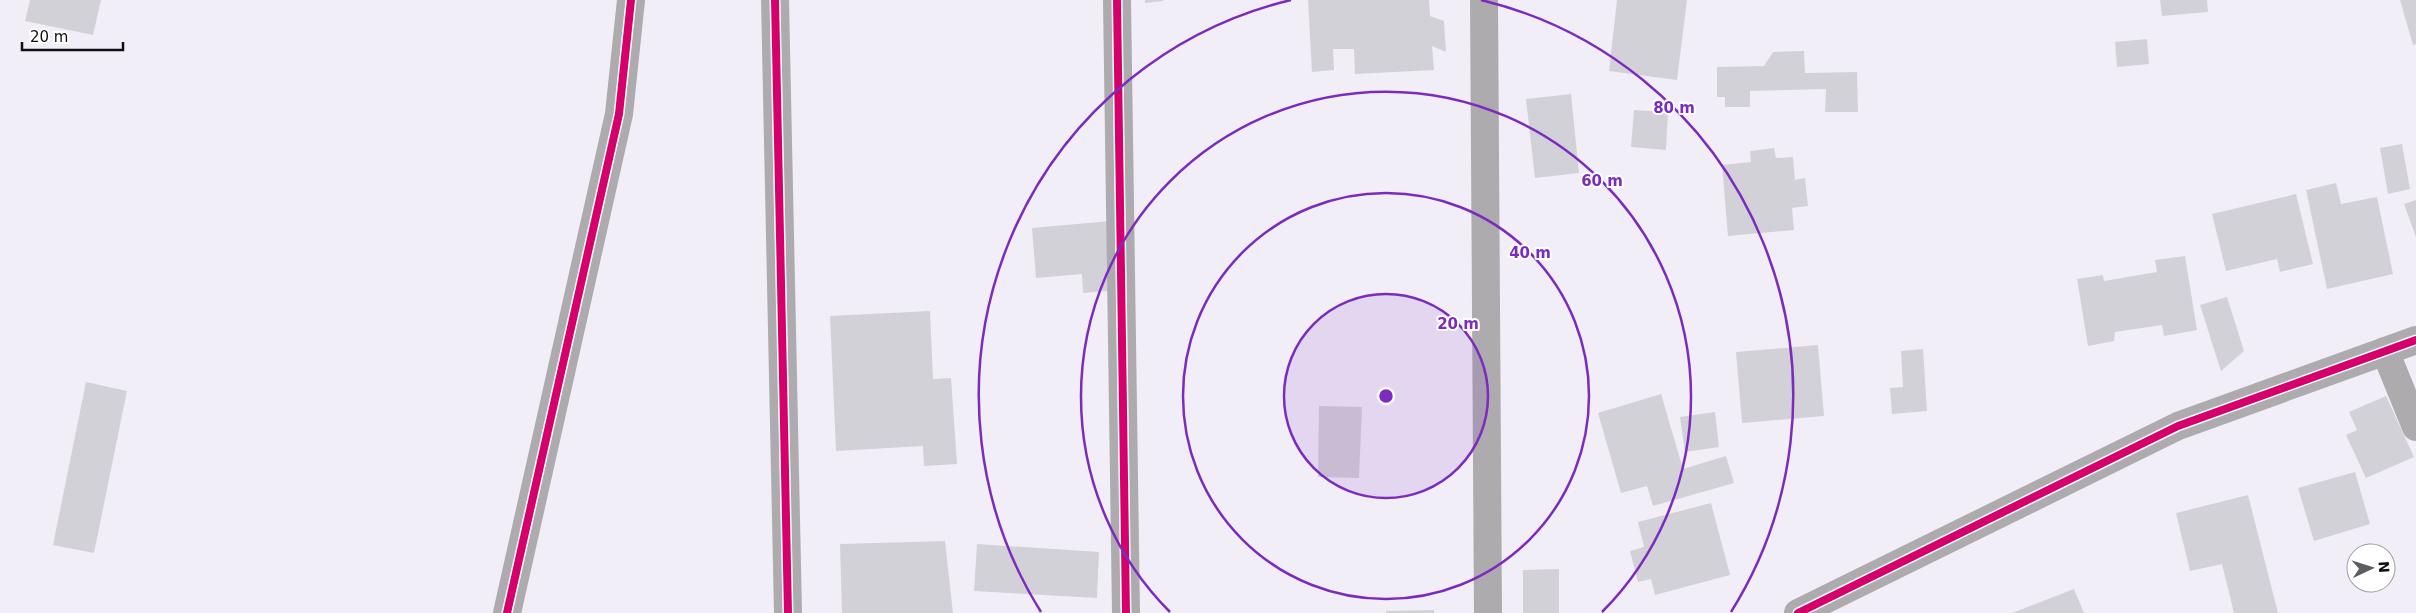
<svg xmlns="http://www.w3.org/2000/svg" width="2416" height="613" font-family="'DejaVu Sans',sans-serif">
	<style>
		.building { fill: #d2d1d8 }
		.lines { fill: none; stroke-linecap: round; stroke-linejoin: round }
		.minor { stroke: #adabad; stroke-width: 28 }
		.cycleway-casing { stroke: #fff; stroke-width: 11 }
		.cycleway { stroke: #d6006c; stroke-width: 8 }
		.ring { fill: none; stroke: #7b2cbf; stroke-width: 2.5 }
		.centre { fill: #7b2cbf; stroke: #fff; stroke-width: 2.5 }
		.ring-label { font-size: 15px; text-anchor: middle; font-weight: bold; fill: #7b2cbf; stroke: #fff; stroke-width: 4; stroke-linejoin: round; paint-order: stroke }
	</style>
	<rect width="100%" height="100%" fill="#f2eef7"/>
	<g class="building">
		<path d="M 30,0 L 101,0 L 93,35 L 25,21 Z"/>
		<path d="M 1145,0 L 1163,0 L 1163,1 L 1145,3 Z"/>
		<path d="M 1308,0 L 1429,0 L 1430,16 L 1444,21 L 1446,52 L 1432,46 L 1434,70 L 1355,74 L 1354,49 L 1333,49 L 1334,70 L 1312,72 Z"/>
		<path d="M 1617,0 L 1687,0 L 1677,80 L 1609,71 Z"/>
		<path d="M 2160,0 L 2207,0 L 2208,12 L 2162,16 Z"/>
		<path d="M 2400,0 L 2416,0 L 2416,44 L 2413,45 Z"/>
		<path d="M 2147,39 L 2149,64 L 2117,67 L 2115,42 Z"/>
		<path d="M 1804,51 L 1805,73 L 1857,72 L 1858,112 L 1825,112 L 1826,89 L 1750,91 L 1750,107 L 1725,107 L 1725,97 L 1717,97 L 1717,67 L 1764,66 L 1773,52 Z"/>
		<path d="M 1571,94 L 1579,173 L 1535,178 L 1526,99 Z"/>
		<path d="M 1634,110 L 1668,112 L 1666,150 L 1631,147 Z"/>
		<path d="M 2402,144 L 2410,189 L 2388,194 L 2380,148 Z"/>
		<path d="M 1774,148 L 1776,158 L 1793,157 L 1795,180 L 1805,178 L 1808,206 L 1792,208 L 1794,230 L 1728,236 L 1722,165 L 1751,162 L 1750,151 Z"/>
		<path d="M 2336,183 L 2341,204 L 2377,197 L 2393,274 L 2327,289 L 2306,190 Z"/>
		<path d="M 2296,194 L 2313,264 L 2280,272 L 2277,259 L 2226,271 L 2212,214 Z"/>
		<path d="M 2416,200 L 2416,237 L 2404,204 Z"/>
		<path d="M 1110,221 L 1117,290 L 1083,293 L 1082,274 L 1036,278 L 1032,228 Z"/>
		<path d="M 2185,256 L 2197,330 L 2164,336 L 2162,325 L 2115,332 L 2114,341 L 2088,346 L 2077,279 L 2103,275 L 2104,281 L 2157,272 L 2155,260 Z"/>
		<path d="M 2227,297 L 2244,351 L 2221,371 L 2200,305 Z"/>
		<path d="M 930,311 L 933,379 L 951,378 L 957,464 L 924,466 L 923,446 L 836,451 L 830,316 Z"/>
		<path d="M 1818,345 L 1824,416 L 1742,423 L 1736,352 Z"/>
		<path d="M 1923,349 L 1927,411 L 1892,414 L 1890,388 L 1903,387 L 1901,351 Z"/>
		<path d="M 86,382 L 127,391 L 94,553 L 53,545 Z"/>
		<path d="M 1661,394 L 1683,469 L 1726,456 L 1734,483 L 1653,506 L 1647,486 L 1621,493 L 1598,413 Z"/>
		<path d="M 2386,396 L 2414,457 L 2366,478 L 2346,435 L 2357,430 L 2349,412 Z"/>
		<path d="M 1319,406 L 1362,407 L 1359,478 L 1318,477 Z"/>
		<path d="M 1715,412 L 1719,447 L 1685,452 L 1680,417 Z"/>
		<path d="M 2355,472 L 2370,524 L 2314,541 L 2298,488 Z"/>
		<path d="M 2248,495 L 2278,613 L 2234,613 L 2222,564 L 2190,571 L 2176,513 Z"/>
		<path d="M 1711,503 L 1730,575 L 1655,595 L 1651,579 L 1638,582 L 1630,551 L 1644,547 L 1638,522 Z"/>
		<path d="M 945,541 L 953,613 L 842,613 L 840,544 Z"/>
		<path d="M 977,544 L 1099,552 L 1097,598 L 974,591 Z"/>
		<path d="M 1559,569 L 1559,613 L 1523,613 L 1523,570 Z"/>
		<path d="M 2074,589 L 2084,613 L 2012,613 Z"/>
		<path d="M 1434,610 L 1434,613 L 1386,613 L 1386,611 Z"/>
	</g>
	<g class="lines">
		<g class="minor">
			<path d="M 775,0 L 788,613"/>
			<path d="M 1117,0 L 1126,613"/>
			<path d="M 1484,0 L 1488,613"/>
			<path d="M 2385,351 L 2416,427"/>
			<path d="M 507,613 L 619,114 L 631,0"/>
			<path d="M 1798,613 L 2178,426 L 2416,340"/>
		</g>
		<g class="cycleway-casing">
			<g id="cycleway">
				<path d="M 775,0 L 788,613"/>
				<path d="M 1117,0 L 1126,613"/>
				<path d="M 507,613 L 619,114 L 631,0"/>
				<path d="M 1798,613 L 2178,426 L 2416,340"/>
			</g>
		</g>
		<use href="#cycleway" class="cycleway"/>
	</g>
	<circle cx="1386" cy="396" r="102" fill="#7b2cbf" fill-opacity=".12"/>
	<g class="ring">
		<circle cx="1386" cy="396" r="102"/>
		<circle cx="1386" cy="396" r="203"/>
		<path d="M1170 612A305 305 0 1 1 1602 612"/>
		<path d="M1041 612A407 407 0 0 1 1291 0M1481 0A407 407 0 0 1 1731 612"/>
	</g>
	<circle cx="1386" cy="396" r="8" class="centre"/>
	<g class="ring-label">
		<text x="1674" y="113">80 m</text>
		<text x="1602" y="186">60 m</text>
		<text x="1530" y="258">40 m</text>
		<text x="1458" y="329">20 m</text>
	</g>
	<g transform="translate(2371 568) rotate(86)"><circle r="24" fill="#ffffff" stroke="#9f9fa1"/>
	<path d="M0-4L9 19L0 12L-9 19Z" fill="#5f5c63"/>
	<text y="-8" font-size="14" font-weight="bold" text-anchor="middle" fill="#100e13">N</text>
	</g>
	<path d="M22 42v8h101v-8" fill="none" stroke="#100e13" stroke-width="2.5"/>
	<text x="30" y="42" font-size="15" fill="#100e13" stroke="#ffffff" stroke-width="4" paint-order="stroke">20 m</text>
</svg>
